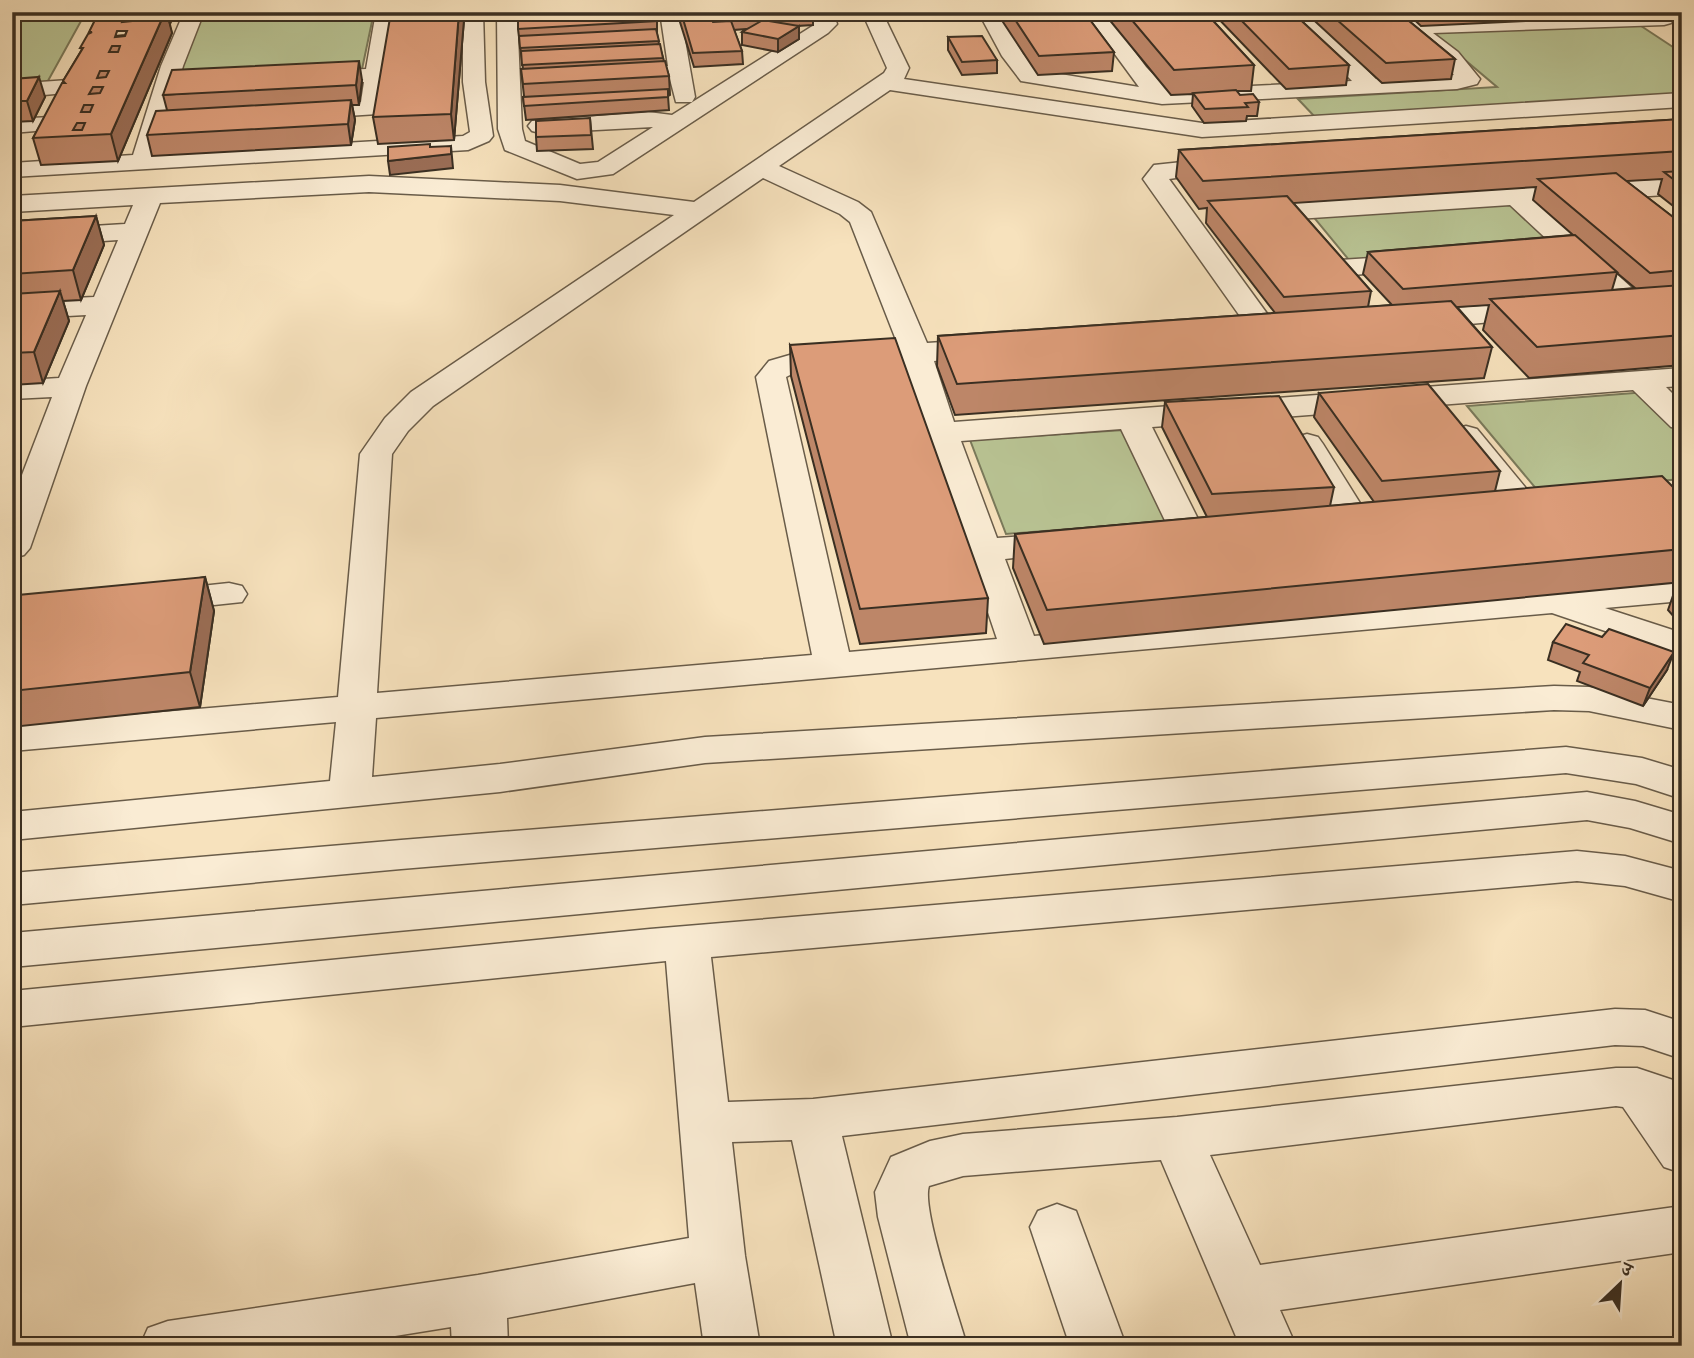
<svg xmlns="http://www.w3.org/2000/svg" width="1694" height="1358" font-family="'Libre Bodoni','Noto Serif Devanagari',serif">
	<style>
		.green { fill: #b9c494; stroke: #7a7a5b; stroke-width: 2 }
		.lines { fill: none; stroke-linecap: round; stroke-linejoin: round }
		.minor-casing { stroke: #695c49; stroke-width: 3 }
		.minor { fill: #faecd4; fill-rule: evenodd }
		.wall { fill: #bd8668; stroke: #3a2f22; stroke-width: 2; fill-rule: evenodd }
		.shaded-wall { fill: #9a6d55; stroke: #3a2f22; stroke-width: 2 }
		.building { fill: #dc9c79; stroke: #3a2f22; stroke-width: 2; fill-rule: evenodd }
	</style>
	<rect width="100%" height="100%" fill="#f7e2bd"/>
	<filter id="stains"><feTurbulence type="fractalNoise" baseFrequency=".00286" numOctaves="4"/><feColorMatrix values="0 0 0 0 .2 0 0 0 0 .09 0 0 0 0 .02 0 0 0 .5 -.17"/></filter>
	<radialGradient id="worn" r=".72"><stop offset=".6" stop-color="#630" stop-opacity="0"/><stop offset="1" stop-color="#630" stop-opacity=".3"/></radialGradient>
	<g class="green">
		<path d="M 12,12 L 86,12 L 44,88 L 12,89 Z"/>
		<path d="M 203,12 L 374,12 L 361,74 L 173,83 Z"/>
		<path d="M 1635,22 L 1682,53 L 1682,94 L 1314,116 L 1298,99 L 1497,87 L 1433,33 Z"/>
		<path d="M 1514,202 L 1561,247 L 1349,260 L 1311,214 Z"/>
		<path d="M 1647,392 L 1682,428 L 1682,479 L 1538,491 L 1467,406 Z"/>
		<path d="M 1124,430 L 1171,521 L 1006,534 L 970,440 Z"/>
	</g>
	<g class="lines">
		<g class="minor-casing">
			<g id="minor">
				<path d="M 184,12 L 204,12 L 183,66 L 158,154 L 463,136 L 470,132 L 463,82 L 463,12 L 483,12 L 485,82 L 493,136 L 489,141 L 468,150 L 12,177 L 12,163 L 133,155 L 161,66 Z"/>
				<path d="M 376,12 L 396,12 L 384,101 L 378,114 L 300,119 L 292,117 L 288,112 L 292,107 L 300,105 L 361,102 L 364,82 L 311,85 L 303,83 L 300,78 L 303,73 L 311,71 L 366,69 Z"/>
				<path d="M 497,12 L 517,12 L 522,129 L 525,141 L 580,164 L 598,162 L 653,127 L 540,133 L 532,131 L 528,126 L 532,121 L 648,112 L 672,115 L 814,25 L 813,12 L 833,12 L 837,24 L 828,33 L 613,174 L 577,179 L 505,150 L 498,129 Z"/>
				<path d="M 660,12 L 680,12 L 695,97 L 692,102 L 676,102 L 670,79 L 616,82 L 608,80 L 605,75 L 608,70 L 616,68 L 668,66 Z"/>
				<path d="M 862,12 L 882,12 L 909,68 L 904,79 L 1202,123 L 1682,93 L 1682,107 L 1202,137 L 890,90 L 779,166 L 858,202 L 871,212 L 927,343 L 990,339 L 1000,342 L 1005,348 L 1000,354 L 934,361 L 954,422 L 1682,368 L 1682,386 L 1666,387 L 1682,403 L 1682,429 L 1671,427 L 1633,390 L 1152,427 L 1205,533 L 1200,540 L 1188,543 L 1176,540 L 1171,533 L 1121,429 L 961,441 L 997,538 L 1066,533 L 1078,536 L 1083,543 L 1078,550 L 1005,559 L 1034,636 L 1682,579 L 1682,601 L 1605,608 L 1682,633 L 1682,657 L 1552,613 L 376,718 L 372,777 L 500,764 L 705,737 L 1554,686 L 1589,687 L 1682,705 L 1682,730 L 1589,711 L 1554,710 L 705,763 L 500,792 L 12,840 L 12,812 L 330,781 L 336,722 L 12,751 L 12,725 L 338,697 L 360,454 L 385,418 L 411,392 L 674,215 L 560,201 L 369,192 L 160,203 L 86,386 L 30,548 L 24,555 L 12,558 L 12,501 L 52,397 L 12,399 L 12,381 L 59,378 L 86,315 L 12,319 L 12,301 L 94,297 L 118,240 L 12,247 L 12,231 L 125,224 L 133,205 L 12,212 L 12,196 L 369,176 L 560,185 L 694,202 L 884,73 L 887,68 ZM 763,178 L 840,214 L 850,222 L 898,345 L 800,352 L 769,361 L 756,377 L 812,655 L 377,693 L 392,454 L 408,431 L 433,406 ZM 904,363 L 997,639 L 849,652 L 786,377 L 800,370 Z"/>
				<path d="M 985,12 L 1017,12 L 1014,16 L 1003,20 L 1023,54 L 1036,70 L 1139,87 L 1084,12 L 1105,12 L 1146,67 L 1168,90 L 1352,81 L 1286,12 L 1308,12 L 1376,79 L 1454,75 L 1442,62 L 1385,12 L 1408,12 L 1418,20 L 1664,13 L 1671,15 L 1674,19 L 1671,23 L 1664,25 L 1433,33 L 1458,52 L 1480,79 L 1477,84 L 1457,89 L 1162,104 L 1021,81 L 1002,56 L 981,17 Z"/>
				<path d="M 68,80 L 76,82 L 79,87 L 76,92 L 12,98 L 12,84 Z"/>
				<path d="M 51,117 L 59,119 L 63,124 L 59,129 L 12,133 L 12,119 Z"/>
				<path d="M 1229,157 L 1238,159 L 1241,164 L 1238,169 L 1169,179 L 1279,330 L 1274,336 L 1264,339 L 1254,336 L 1143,179 L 1154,165 Z"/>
				<path d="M 1682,178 L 1682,194 L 1538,203 L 1643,298 L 1647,304 L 1643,310 L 1633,313 L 1623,310 L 1510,205 L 1250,222 L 1241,220 L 1237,214 L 1241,208 L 1250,206 Z"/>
				<path d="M 1417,255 L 1427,257 L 1431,263 L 1427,269 L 1340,276 L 1330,274 L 1326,268 L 1330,262 L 1340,260 Z"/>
				<path d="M 1538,302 L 1548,305 L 1552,311 L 1548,317 L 1413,329 L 1403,326 L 1399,320 L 1403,314 L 1413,311 Z"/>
				<path d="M 1466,426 L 1477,429 L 1534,498 L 1539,505 L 1534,512 L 1522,515 L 1510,512 L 1455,443 L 1450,436 L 1455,429 Z"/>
				<path d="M 1307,434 L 1318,437 L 1323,444 L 1370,519 L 1365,526 L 1353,529 L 1341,526 L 1336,519 L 1291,444 L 1296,437 Z"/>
				<path d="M 229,583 L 242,586 L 247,594 L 242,602 L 158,611 L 145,608 L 140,600 L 145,592 Z"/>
				<path d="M 1566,747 L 1642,758 L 1682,770 L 1682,799 L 1636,784 L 1566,773 L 401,869 L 12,905 L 12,873 L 401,840 Z"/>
				<path d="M 1587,792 L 1635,801 L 1682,815 L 1682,844 L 1630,828 L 1587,820 L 12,967 L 12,933 Z"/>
				<path d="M 1577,851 L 1625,856 L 1682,871 L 1682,902 L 1625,886 L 1577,881 L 711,957 L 728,1102 L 813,1099 L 1615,1009 L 1645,1010 L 1682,1022 L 1682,1059 L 1643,1046 L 1615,1045 L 842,1136 L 893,1346 L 837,1346 L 792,1140 L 732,1142 L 745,1256 L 760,1346 L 704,1346 L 695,1283 L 507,1318 L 508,1346 L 452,1346 L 451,1327 L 333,1346 L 140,1346 L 148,1328 L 168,1321 L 478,1275 L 689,1238 L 666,961 L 12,1027 L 12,991 L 650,929 Z"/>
				<path d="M 1616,1068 L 1637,1068 L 1682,1083 L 1682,1173 L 1664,1167 L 1623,1107 L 1616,1106 L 1210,1155 L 1260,1265 L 1682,1206 L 1682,1252 L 1280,1310 L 1296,1346 L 1240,1346 L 1161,1160 L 963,1176 L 929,1186 C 921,1208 959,1317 967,1346 L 911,1346 L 878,1217 L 875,1192 L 891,1157 L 930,1141 L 963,1134 L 1177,1117 Z"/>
				<path d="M 1057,1204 L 1076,1211 L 1126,1346 L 1070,1346 L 1030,1227 L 1038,1211 Z"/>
			</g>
		</g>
		<use href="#minor" class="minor"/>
	</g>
	<g class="wall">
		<path d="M 96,12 L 176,12 L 169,24 L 172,33 L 118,161 L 41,165 L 33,138 L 64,83 L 63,81 L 81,51 L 97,16 ZM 117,31 L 127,31 L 125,35 L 115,36 Z"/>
		<path d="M 519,12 L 655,12 L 657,21 L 657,34 L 659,44 L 664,61 L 669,76 L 670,95 L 668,96 L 669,110 L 526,120 L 523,97 L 524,96 L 521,69 L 523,69 L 518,29 Z"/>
		<path d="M 680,12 L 813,12 L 813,25 L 797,26 L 799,39 L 778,52 L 742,45 L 742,32 L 746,29 L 734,30 L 742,51 L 743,64 L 694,67 L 680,22 ZM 722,13 L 724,21 L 713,22 L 710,14 Z"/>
		<path d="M 1001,12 L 1084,12 L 1114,52 L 1112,71 L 1038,75 L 1001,19 Z"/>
		<path d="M 1103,12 L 1205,12 L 1254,65 L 1251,91 L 1236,91 L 1240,95 L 1259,102 L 1257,116 L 1247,116 L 1246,121 L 1204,123 L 1192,106 L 1193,94 L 1171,95 Z"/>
		<path d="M 1212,12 L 1292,12 L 1349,65 L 1346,85 L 1286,89 Z"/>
		<path d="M 1305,12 L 1398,12 L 1455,59 L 1451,79 L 1382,83 Z"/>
		<path d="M 1406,12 L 1632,12 L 1631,16 L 1421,26 Z"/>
		<path d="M 464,20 L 454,140 L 378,144 L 373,117 Z"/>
		<path d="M 948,37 L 997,60 L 997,73 L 962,75 L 948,50 Z"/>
		<path d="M 12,79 L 45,97 L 33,121 L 12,122 L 12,91 L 15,88 Z"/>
		<path d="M 362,80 L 359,105 L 352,105 L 355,120 L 351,145 L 152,156 L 147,135 L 167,110 L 163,95 Z"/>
		<path d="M 590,118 L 593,149 L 537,151 L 536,137 Z"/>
		<path d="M 1682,119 L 1682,213 L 1658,194 L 1662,179 L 1626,181 L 1682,224 L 1682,365 L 1529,378 L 1483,330 L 1489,305 L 1457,307 L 1492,347 L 1484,378 L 955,415 L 937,366 L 938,336 L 1275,313 L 1206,223 L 1207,208 L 1199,209 L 1176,177 L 1179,150 ZM 1536,187 L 1533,200 L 1573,235 L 1368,252 L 1363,274 L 1392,305 L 1368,307 L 1371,291 L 1293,203 ZM 1617,273 L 1635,288 L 1612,290 Z"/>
		<path d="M 96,216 L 104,245 L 81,300 L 63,301 L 69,321 L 43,383 L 12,385 L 12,221 Z"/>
		<path d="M 790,345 L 988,598 L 986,633 L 860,644 L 791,376 Z"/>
		<path d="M 1682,377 L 1682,396 L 1677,392 Z"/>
		<path d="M 1319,393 L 1500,471 L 1495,491 L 1682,496 L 1682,582 L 1044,644 L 1013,568 L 1015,534 L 1207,517 L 1162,427 L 1165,402 L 1334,487 L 1330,506 L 1374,502 L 1314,417 Z"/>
		<path d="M 205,577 L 214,611 L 200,707 L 12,727 L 12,613 Z"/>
		<path d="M 1677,584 L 1682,584 L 1682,626 L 1668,610 Z"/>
		<path d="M 1553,642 L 1667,670 L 1643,706 L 1577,681 L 1580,672 L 1548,660 Z"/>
	</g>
	<g class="shaded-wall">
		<path d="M 165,12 L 167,12 L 172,33 L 118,161 L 111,134 Z"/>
		<path d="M 167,12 L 176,12 L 170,24 Z"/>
		<path d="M 459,12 L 463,12 L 464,20 L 454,140 L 451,114 Z"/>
		<path d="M 799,26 L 799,39 L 778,52 L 778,39 Z"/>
		<path d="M 359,61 L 362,80 L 359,105 L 356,85 Z"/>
		<path d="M 39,77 L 45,97 L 33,121 L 27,101 Z"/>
		<path d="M 351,100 L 355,120 L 351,145 L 348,124 Z"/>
		<path d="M 12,126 L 16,139 L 12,146 Z"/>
		<path d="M 451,146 L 453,168 L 390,175 L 388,161 L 432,156 Z"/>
		<path d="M 96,216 L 104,245 L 81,300 L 73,270 Z"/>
		<path d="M 60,291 L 69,321 L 43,383 L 34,352 Z"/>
		<path d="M 205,577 L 214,611 L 200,707 L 190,672 Z"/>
		<path d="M 1674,652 L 1667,670 L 1643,706 L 1650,688 Z"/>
	</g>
	<g class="building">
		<path d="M 99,12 L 165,12 L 111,134 L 33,138 L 62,83 L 65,83 L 63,81 L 83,48 L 80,48 L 88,34 L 92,32 L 89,32 ZM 124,16 L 135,16 L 132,21 L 122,22 ZM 117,31 L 127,31 L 125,36 L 115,37 ZM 112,46 L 120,46 L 118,52 L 109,52 ZM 100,71 L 109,71 L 106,77 L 97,78 ZM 93,87 L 103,87 L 100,93 L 89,94 ZM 84,105 L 93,105 L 90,112 L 81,112 ZM 77,123 L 85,123 L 82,130 L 73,130 Z"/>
		<path d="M 391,12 L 459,12 L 451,114 L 373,117 Z"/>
		<path d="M 591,12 L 655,12 L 657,21 L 518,29 L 518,16 Z"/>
		<path d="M 681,12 L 709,12 L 713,22 L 731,21 L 742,51 L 693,53 Z"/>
		<path d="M 725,12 L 813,12 L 727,18 Z"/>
		<path d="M 1010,12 L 1084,12 L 1114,52 L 1039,56 Z"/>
		<path d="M 1125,12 L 1205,12 L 1254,65 L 1174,70 Z"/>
		<path d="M 1233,12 L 1292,12 L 1349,65 L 1289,69 Z"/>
		<path d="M 1328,12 L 1398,12 L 1455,59 L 1386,63 Z"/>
		<path d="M 763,20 L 799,26 L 778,39 L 742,32 Z"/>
		<path d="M 656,29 L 659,41 L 520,48 L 519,36 Z"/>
		<path d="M 982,36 L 997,60 L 962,62 L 948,37 Z"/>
		<path d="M 660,44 L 663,58 L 522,65 L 521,51 Z"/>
		<path d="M 359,61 L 356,85 L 163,95 L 172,70 Z"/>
		<path d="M 665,61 L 669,76 L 523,84 L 521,69 Z"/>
		<path d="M 39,77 L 27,101 L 12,101 L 12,91 L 15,88 L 12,88 L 12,79 Z"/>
		<path d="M 668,89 L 668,97 L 524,106 L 523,97 Z"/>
		<path d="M 1236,90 L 1240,95 L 1253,94 L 1259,102 L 1245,103 L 1248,107 L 1205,109 L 1193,93 Z"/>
		<path d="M 351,100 L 348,124 L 147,135 L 156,111 Z"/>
		<path d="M 590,118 L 591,135 L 536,137 L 536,121 Z"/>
		<path d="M 1682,119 L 1682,151 L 1203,181 L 1179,150 Z"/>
		<path d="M 430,144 L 430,147 L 451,146 L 451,154 L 388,161 L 388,147 Z"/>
		<path d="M 1682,171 L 1682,186 L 1664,172 Z"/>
		<path d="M 1616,173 L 1682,224 L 1682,270 L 1650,273 L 1538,179 Z"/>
		<path d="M 1287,196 L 1371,291 L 1284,297 L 1208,201 Z"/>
		<path d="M 96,216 L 73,270 L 12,274 L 12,221 Z"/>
		<path d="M 1575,235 L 1617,272 L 1403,289 L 1368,252 Z"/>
		<path d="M 1682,285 L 1682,335 L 1537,347 L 1490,299 Z"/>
		<path d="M 60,291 L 34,352 L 12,353 L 12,294 Z"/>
		<path d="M 1451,301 L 1492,347 L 957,384 L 938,336 Z"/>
		<path d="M 895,338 L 988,598 L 860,609 L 790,345 Z"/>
		<path d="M 1428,384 L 1500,471 L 1382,481 L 1319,393 Z"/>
		<path d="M 1279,396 L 1334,487 L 1212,494 L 1165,402 Z"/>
		<path d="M 1662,476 L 1682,496 L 1682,549 L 1047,610 L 1015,534 Z"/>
		<path d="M 205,577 L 190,672 L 12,691 L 12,613 L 18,595 Z"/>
		<path d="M 1566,624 L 1602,637 L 1609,629 L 1674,652 L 1650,688 L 1583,663 L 1589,655 L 1553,642 Z"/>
	</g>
	<rect width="1694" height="1358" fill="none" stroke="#f7e2bd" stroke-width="42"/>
	<rect x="14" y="14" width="1666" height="1330" fill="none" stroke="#3a2f22" stroke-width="3.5"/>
	<rect x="21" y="21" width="1652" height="1316" fill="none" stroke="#3a2f22" stroke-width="2"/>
	<g transform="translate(1620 1284) rotate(25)" stroke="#faecd4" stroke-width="5" paint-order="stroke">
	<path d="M0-5L12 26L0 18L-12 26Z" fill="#3a2f22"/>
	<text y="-10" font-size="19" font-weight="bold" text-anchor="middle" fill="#3a2f22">उ</text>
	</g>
	<rect width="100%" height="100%" filter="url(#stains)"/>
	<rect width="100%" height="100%" fill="url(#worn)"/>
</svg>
